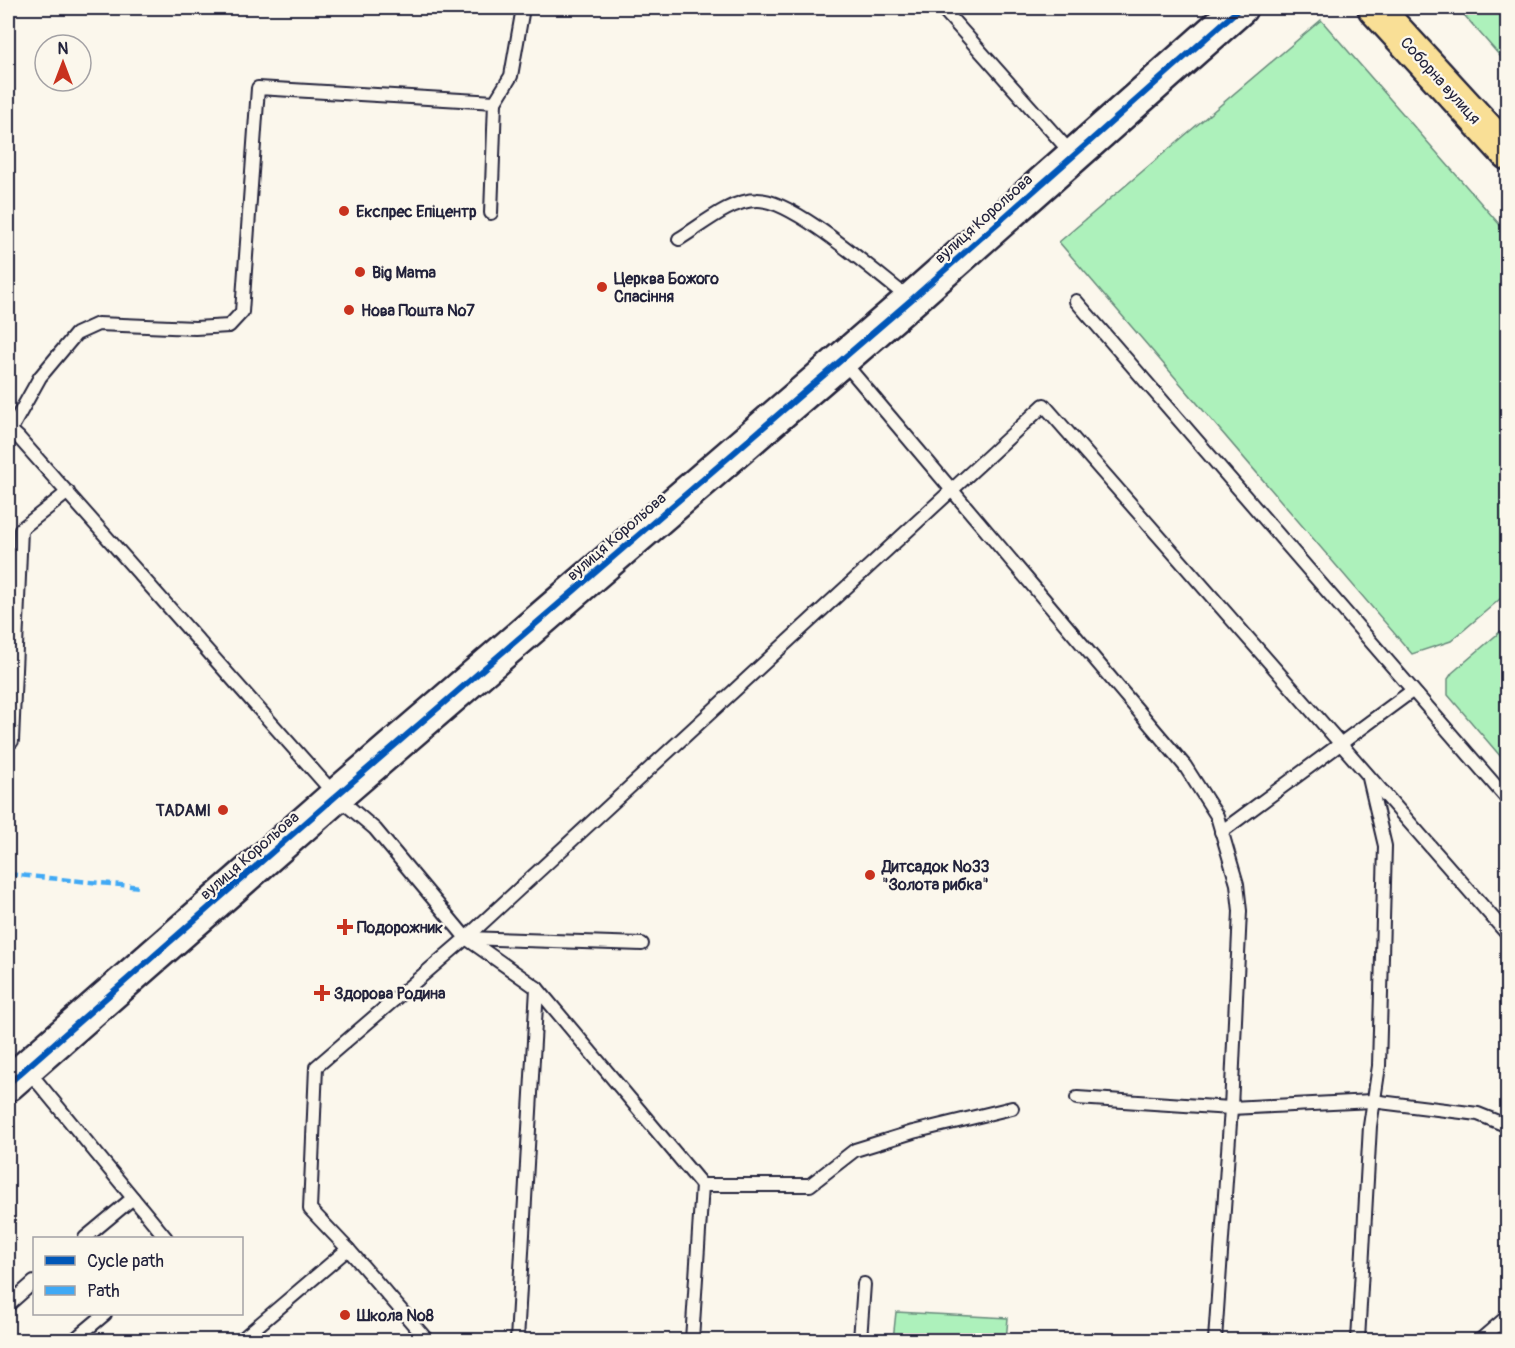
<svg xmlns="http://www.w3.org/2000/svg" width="1515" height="1348" font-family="Pangolin,sans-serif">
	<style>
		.green { fill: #adf1bb; stroke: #688a7b; stroke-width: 1.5 }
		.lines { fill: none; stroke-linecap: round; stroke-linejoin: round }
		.lane-casing { stroke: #22223b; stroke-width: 16 }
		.secondary-casing { stroke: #22223b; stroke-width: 38 }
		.primary-casing { stroke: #22223b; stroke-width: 38 }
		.lane { stroke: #fbf7ec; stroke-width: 12 }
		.secondary { stroke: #fbf7ec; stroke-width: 33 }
		.primary { stroke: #f9df96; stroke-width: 33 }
		.quiet { stroke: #3fa9f5; stroke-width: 4.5; stroke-dasharray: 9 4.5; stroke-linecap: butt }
		.cycleway-casing { stroke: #fbf7ec; stroke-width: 10 }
		.cycleway { stroke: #0057b8; stroke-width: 6 }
		.poi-dot { fill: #c8321e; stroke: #fbf7ec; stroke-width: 2 }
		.labels { text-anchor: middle; stroke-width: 4.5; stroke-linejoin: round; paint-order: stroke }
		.street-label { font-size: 16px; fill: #22223b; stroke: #fbf7ec }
		.poi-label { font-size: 16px; font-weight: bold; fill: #22223b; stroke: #fbf7ec; text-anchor: start }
	</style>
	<rect width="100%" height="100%" fill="#fbf7ec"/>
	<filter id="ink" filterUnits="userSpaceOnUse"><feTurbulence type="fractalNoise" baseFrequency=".0167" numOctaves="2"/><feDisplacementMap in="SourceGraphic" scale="12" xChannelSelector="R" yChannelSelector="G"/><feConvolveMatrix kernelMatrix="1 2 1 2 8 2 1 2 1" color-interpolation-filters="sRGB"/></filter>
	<g filter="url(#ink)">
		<g class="green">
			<path d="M 1458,8 L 1507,8 L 1507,64 Z"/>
			<path d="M 1321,20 L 1507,233 L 1507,593 L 1451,641 L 1412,654 L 1059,242 Z"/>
			<path d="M 1507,626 L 1507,764 L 1448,695 L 1448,679 L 1452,673 Z"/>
			<path d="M 896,1312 L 1008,1318 L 1006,1340 L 893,1340 Z"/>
		</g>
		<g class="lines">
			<g class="lane-casing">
				<g id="lane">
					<path d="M 942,8 L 1072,154"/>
					<path d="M 495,102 L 511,76 L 523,8"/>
					<path d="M 679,239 C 701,226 730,200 757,200 C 794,199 879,276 911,300"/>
					<path d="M 1076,301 L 1508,800"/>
					<path d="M 842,360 L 1185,766 L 1217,816 L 1237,884 L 1240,911 L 1231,1108 L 1215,1340"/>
					<path d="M 8,428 L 19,438 L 336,796 L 375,829 L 466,938 L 537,988 L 702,1185 L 810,1185 L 855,1150 L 913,1132 L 1012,1108"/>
					<path d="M 11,429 L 40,377 L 76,334 L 98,324 L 195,328 L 229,326 L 242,312 L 258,88 L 495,102 L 491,213"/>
					<path d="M 12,741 L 21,529 L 68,492"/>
					<path d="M 1221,832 L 1412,691"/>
					<path d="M 467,938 L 642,944"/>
					<path d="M 26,1068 L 166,1238"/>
					<path d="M 1077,1098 L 1231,1108 L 1372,1101 L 1478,1114 L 1508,1126"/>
					<path d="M 85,1238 L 133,1198"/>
					<path d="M 348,1249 L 310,1209 L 316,1067 L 466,938 L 1044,405 L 1508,935"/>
					<path d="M 8,1305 L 34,1282"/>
					<path d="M 74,1340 L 105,1314"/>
					<path d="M 241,1340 L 348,1249 L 427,1340"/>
					<path d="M 517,1340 L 537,988"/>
					<path d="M 692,1340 L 702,1185"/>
					<path d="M 860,1340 L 864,1284"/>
					<path d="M 1358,1340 L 1370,1126 L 1379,1066 L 1385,846 L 1369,778"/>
					<path d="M 1480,1340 L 1508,1316"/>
				</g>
			</g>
			<g class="secondary-casing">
				<path id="secondary" d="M 8,1084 L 336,796 L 911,300 L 1240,8"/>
			</g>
			<g class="primary-casing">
				<path id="primary" d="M 1375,8 L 1508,153"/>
			</g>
			<use href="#lane" class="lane"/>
			<use href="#secondary" class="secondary"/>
			<use href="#primary" class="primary"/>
			<path class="quiet" d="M 8,874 L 141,887"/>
			<g class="cycleway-casing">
				<path id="cycleway" d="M 8,1084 L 336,796 L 911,300 L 1240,8"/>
			</g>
			<use href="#cycleway" class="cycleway"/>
		</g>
	</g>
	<g class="poi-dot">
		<circle cx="344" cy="211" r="6"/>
		<circle cx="360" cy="272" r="6"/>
		<circle cx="602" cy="287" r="6"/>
		<circle cx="349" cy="310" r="6"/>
		<circle cx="223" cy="810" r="6"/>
		<circle cx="870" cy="875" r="6"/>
		<path d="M342 918h6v6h6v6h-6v6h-6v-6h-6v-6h6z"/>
		<path d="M319 984h6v6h6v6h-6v6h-6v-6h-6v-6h6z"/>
		<circle cx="345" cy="1315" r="6"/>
	</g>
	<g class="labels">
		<g class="street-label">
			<text transform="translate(1441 80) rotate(48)" y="6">Соборна вулиця</text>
			<text transform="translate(983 218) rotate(-42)" y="6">вулиця Корольова</text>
			<text transform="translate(616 536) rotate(-41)" y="6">вулиця Корольова</text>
			<text transform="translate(249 855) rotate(-41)" y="6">вулиця Корольова</text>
		</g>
		<g class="poi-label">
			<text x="356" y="217">Експрес Епіцентр</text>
			<text x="372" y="278">Big Mama</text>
			<text x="614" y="284">Церква Божого<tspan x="614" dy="18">Спасіння</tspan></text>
			<text x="361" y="316">Нова Пошта №7</text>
			<text x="211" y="816" text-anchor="end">TADAMI</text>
			<text x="882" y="872">Дитсадок №33<tspan x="882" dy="18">"Золота рибка"</tspan></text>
			<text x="357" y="933">Подорожник</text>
			<text x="334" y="999">Здорова Родина</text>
			<text x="357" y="1321">Школа №8</text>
		</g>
	</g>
	<rect width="1515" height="1348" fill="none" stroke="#fbf7ec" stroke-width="30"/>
	<rect x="15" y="15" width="1485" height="1318" fill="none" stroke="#22223b" stroke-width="2" filter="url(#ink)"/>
	<rect x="33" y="1237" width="210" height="78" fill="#fbf7ec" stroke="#a4a2a5" stroke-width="1.5"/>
	<rect x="45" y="1256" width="30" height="9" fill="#0057b8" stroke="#a4a2a5" stroke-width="1.5"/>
	<text x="87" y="1267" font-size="18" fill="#22223b">Cycle path</text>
	<rect x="45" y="1286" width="30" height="9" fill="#3fa9f5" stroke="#a4a2a5" stroke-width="1.5"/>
	<text x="87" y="1297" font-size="18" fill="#22223b">Path</text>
	<g transform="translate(63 63)"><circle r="28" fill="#fbf7ec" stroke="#a4a2a5" stroke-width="1.5"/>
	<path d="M0-4.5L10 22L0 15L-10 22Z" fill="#c8321e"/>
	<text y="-9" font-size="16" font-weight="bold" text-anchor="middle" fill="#22223b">N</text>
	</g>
</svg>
